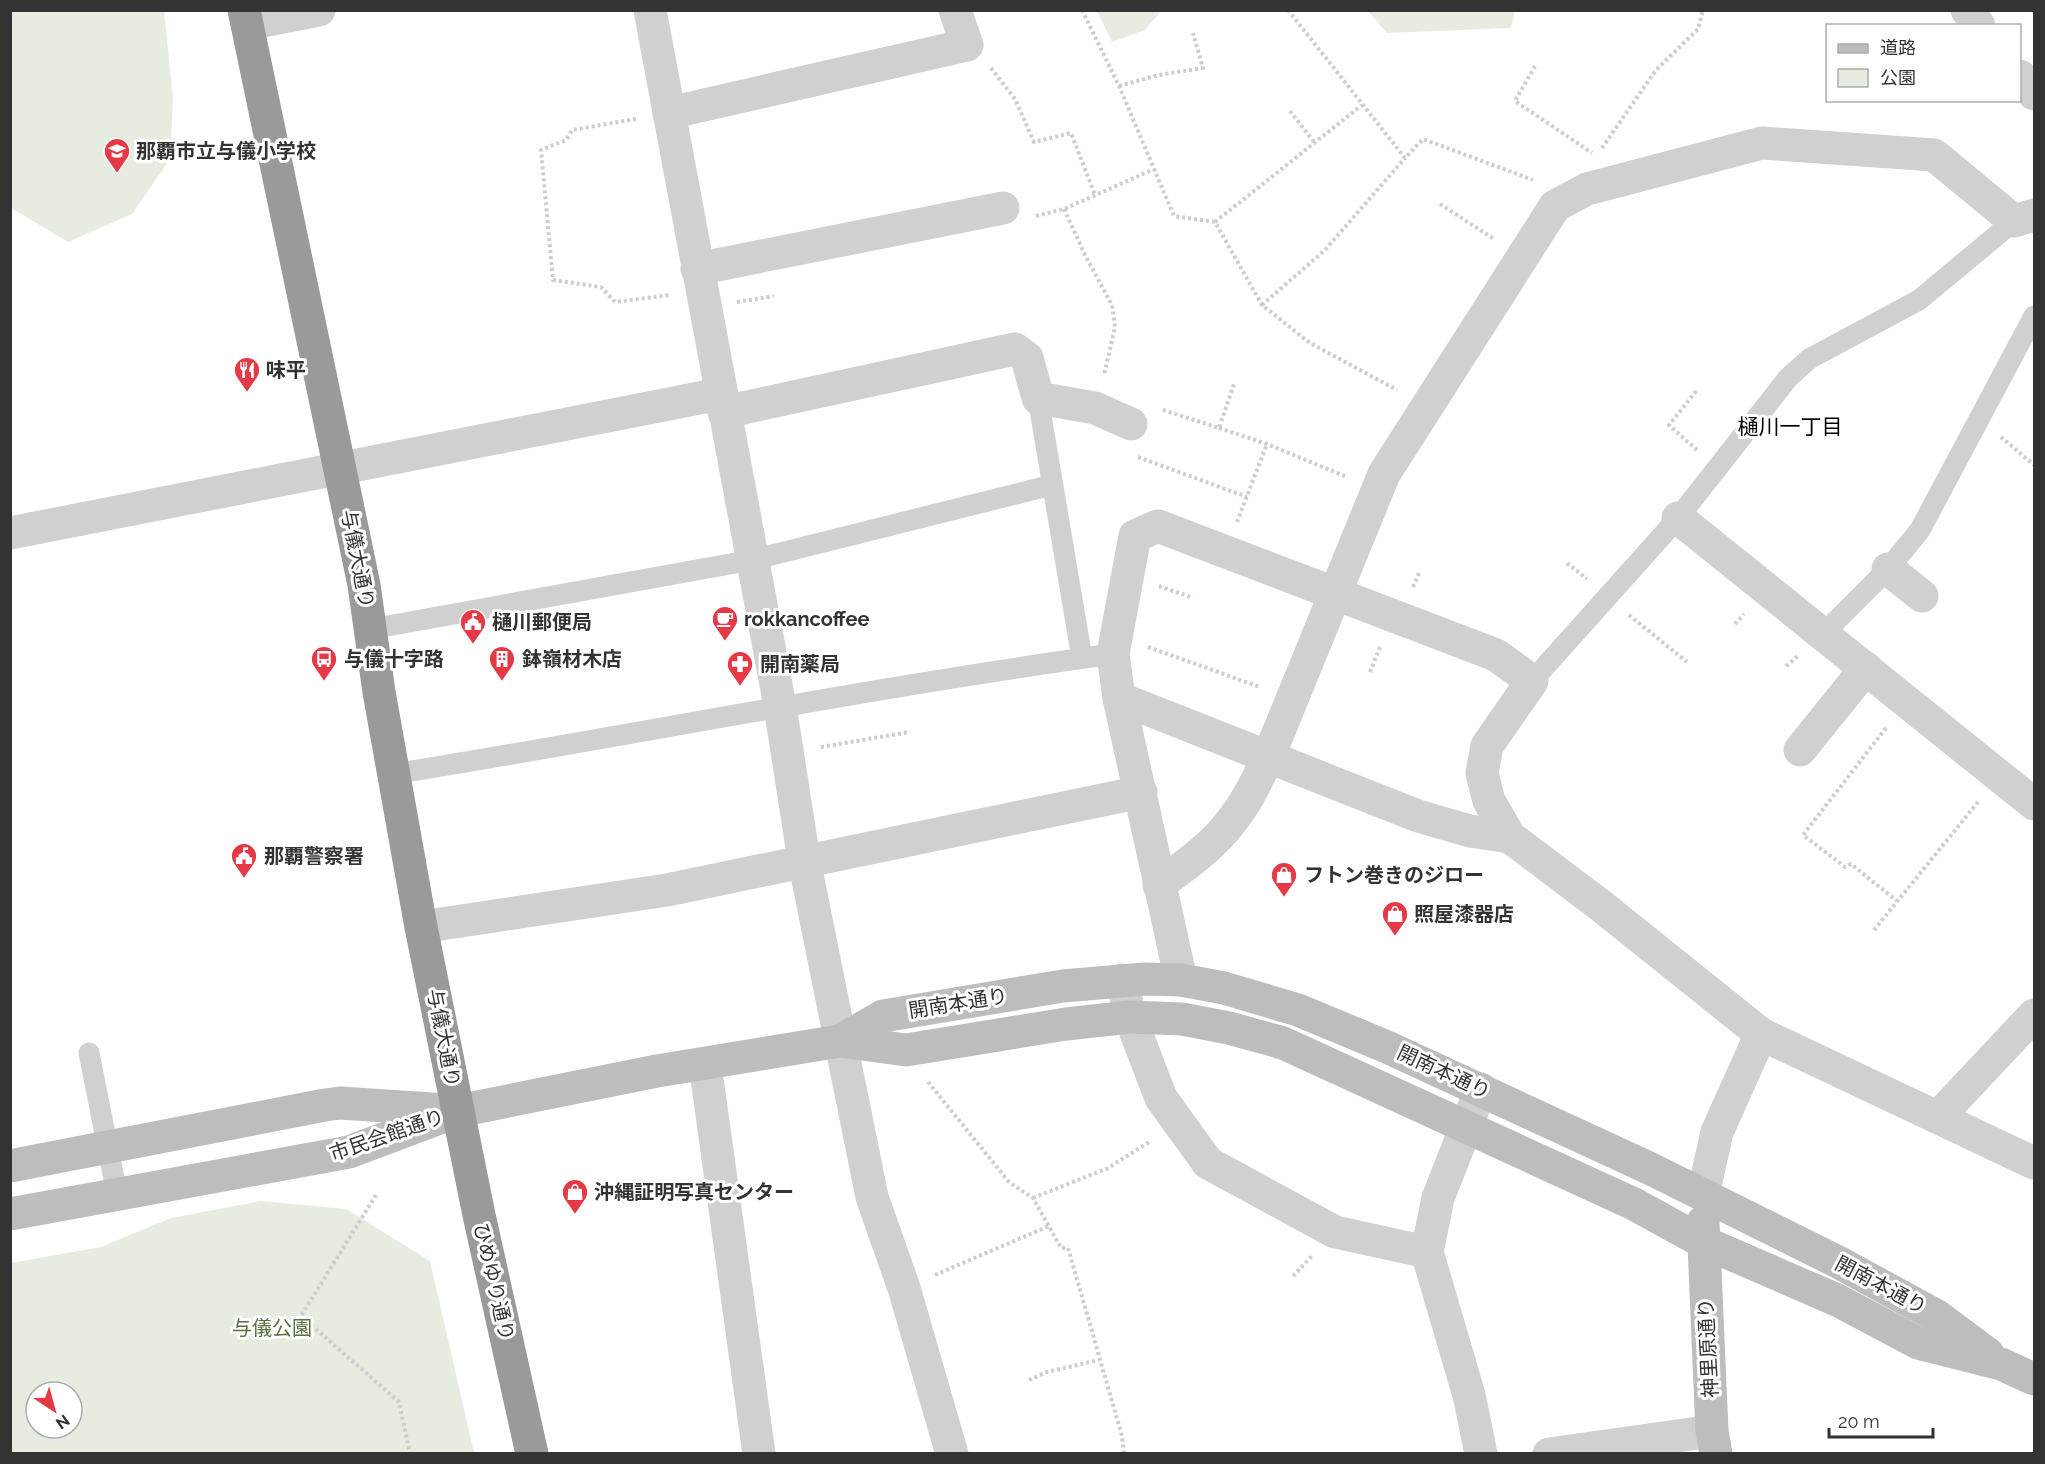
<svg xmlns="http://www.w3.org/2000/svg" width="2045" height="1464" font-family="Raleway,'Noto Sans JP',sans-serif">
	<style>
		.green { fill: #e6ecdf; fill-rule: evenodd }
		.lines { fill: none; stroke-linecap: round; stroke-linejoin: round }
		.path { stroke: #cdcdcd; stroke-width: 4; stroke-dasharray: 3 3; stroke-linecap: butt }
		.lane { stroke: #d0d0d0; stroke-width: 21 }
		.street { stroke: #d0d0d0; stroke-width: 33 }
		.secondary { stroke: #bdbdbd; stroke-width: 33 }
		.highway { stroke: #9a9a9a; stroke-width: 33 }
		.labels { text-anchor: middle; stroke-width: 6; stroke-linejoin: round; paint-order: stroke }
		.poi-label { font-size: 20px; font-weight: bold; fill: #333; stroke: #fff; text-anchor: start }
		.street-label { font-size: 20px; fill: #333; stroke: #fff }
		.park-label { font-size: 20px; fill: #56703f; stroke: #fff }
		.neighbourhood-label { font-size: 21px; fill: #000; stroke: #fff }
	</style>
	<rect width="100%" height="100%" fill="#fff"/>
	<g class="green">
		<path d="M 10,11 L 164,11 L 173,98 L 170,159 L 132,214 L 68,242 L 11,208 Z"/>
		<path d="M 1097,11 L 1161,11 L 1145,30 L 1112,42 Z"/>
		<path d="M 1368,11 L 1515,11 L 1511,28 L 1387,33 Z"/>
		<path d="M 261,1201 L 346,1209 L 430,1261 L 474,1453 L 11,1453 L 11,1263 L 101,1247 L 171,1218 ZM 36,1392 L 72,1392 L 72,1428 L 36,1428 Z"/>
	</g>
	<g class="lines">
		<g class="path">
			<path d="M 1082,10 L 1119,86 L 1174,216 L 1215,222 L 1262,305 L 1310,343 L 1397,390"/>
			<path d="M 1288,10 L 1405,158 L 1423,139 L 1533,180"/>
			<path d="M 1535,66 L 1515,101 L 1592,153"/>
			<path d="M 991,68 L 1015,99 L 1034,142 L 1071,133 L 1095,195"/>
			<path d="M 1119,86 L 1159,75 L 1203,68 L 1193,33"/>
			<path d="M 1290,111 L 1314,142"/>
			<path d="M 636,119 L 572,130 L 566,140 L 541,150 L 553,280 L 601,287 L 615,302 L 670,295"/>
			<path d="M 1602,148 L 1656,70 L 1698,29 L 1703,10"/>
			<path d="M 1440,204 L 1494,239"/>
			<path d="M 1064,209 L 1085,255 L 1112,305 L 1115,327 L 1104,375"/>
			<path d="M 1036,216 L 1064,209 L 1152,170"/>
			<path d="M 1215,222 L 1362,105"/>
			<path d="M 737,302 L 774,296"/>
			<path d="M 1262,305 L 1325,250 L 1405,158"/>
			<path d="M 1163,410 L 1219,428 L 1234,384"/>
			<path d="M 1219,428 L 1267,444 L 1347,477"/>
			<path d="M 2001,437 L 2034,465"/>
			<path d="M 1697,450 L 1669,425 L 1697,390"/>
			<path d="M 1138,457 L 1247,497"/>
			<path d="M 1237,522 L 1267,444"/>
			<path d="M 1567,563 L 1587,579"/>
			<path d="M 1159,586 L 1193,598"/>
			<path d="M 1413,587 L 1420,571"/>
			<path d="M 1629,615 L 1687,662"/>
			<path d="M 1735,624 L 1744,614"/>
			<path d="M 1148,647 L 1260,687"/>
			<path d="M 1786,666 L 1798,656"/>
			<path d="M 1370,672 L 1380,647"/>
			<path d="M 1886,728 L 1803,835 L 1845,867 L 1851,864 L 1897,901"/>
			<path d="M 821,747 L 910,732"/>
			<path d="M 1874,930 L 1978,802"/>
			<path d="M 928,1082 L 1009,1182 L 1033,1198 L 1061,1248 L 1068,1248 L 1122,1436 L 1124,1454"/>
			<path d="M 376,1195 L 301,1316 L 399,1402 L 410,1454"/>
			<path d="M 1033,1198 L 1108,1168 L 1151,1141"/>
			<path d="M 935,1275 L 1049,1226"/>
			<path d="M 1293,1276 L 1312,1256"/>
			<path d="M 1029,1380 L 1047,1372 L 1099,1360"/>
		</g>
		<g class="lane">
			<path d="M 1038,398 L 1082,658"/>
			<path d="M 371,629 L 752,560 L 1052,485"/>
			<path d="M 1823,634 L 1888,569 L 1920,530 L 2034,316"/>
			<path d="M 1532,681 L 1678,518 L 1788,378 L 1809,359 L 1919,300 L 2014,221"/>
			<path d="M 394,774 C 634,735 872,687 1113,654"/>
			<path d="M 89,1053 L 117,1194"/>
		</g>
		<g class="street">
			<path d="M 650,10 L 780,706 L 804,860 L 872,1197 L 904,1288 L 952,1454"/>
			<path d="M 1967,10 L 1979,26"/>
			<path d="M 247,24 L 319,10"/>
			<path d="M 2020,76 L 2034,94"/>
			<path d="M 669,113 L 967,45 L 955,10"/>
			<path d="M 697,269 L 1003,208"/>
			<path d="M 724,412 L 1015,349 L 1027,358 L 1038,398 L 1095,408 L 1131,424"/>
			<path d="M 1678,518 L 2034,804"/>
			<path d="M 10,533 L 720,394"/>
			<path d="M 1888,569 L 1922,596"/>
			<path d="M 1119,698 L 1418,816 L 1470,831 L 1510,837"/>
			<path d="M 1800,750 L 1866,668"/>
			<path d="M 1159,885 C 1184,866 1211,848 1230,823 C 1246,804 1257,780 1268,758 L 1384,474 L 1555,206 L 1587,189 L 1762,143 L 1934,155 L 2014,221 L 2034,215"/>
			<path d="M 421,927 L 667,890 L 1141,792"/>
			<path d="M 1122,980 L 1130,1017 L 1161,1098 L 1208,1163 L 1335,1232 L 1427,1252"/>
			<path d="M 1181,980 L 1119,698 L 1113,654 L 1135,536 L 1158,526 L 1496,655 L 1532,681 L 1487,746 L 1482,773 L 1489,801 L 1510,837 L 1600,905 L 1761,1034 L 2034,1163"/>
			<path d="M 705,1064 L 759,1454"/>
			<path d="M 1481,1089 L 1438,1198 L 1427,1252 L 1469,1395 L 1481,1454"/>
			<path d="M 1938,1117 L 2034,1015"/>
			<path d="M 1703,1195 L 1717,1132 L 1761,1034"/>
			<path d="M 1549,1454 L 1712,1431"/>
		</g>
		<g class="secondary">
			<path d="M 840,1041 L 883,1016 L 1063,986 L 1145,979 L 1181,980 L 1224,988 L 1298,1010 L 1387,1047 L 1651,1169 L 1838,1262 L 1937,1316 L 1988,1354"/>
			<path d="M 10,1166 L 325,1105 L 340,1103 L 447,1110"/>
			<path d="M 10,1214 L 349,1152 L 458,1111 L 657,1071 L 840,1041 L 906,1050 L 1066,1024 L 1130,1017 L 1182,1019 L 1229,1028 L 1283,1043 L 1634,1204 L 1703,1242 L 1837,1300 L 1918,1343 L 2001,1364 L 2034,1379"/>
			<path d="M 1703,1222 L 1712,1431 L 1716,1454"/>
		</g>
		<path class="highway" d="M 244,10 L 364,585 L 379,692 L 421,927 L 479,1215 L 532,1454"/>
	</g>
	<defs>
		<g id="school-pin" transform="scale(1.35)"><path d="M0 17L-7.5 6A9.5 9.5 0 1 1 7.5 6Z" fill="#e63946" stroke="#fff"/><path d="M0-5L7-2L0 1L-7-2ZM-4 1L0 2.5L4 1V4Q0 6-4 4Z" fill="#fff"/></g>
		<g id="restaurant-pin" transform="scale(1.35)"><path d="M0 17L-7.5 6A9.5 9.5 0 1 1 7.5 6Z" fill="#e63946" stroke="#fff"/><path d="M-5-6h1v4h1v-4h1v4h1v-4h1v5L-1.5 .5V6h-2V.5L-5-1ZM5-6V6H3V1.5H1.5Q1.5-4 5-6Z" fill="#fff"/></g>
		<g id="cafe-pin" transform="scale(1.35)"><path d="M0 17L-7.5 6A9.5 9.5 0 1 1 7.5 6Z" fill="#e63946" stroke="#fff"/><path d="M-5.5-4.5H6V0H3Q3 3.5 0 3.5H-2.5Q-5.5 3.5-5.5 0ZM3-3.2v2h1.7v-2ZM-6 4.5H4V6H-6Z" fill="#fff"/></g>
		<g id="civic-pin" transform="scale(1.35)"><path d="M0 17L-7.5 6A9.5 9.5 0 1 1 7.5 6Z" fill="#e63946" stroke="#fff"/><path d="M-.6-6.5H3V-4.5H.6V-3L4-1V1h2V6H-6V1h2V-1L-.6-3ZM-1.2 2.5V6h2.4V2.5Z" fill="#fff"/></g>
		<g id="bus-pin" transform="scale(1.35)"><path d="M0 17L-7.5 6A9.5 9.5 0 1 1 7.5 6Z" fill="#e63946" stroke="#fff"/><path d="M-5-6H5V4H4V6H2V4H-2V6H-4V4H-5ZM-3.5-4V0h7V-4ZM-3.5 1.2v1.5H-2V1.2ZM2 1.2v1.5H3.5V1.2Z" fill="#fff"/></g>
		<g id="building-pin" transform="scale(1.35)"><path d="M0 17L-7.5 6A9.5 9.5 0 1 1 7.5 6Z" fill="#e63946" stroke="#fff"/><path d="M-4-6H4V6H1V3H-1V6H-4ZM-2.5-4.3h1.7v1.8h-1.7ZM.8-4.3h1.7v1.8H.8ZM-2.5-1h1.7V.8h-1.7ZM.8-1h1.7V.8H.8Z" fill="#fff"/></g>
		<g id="pharmacy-pin" transform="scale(1.35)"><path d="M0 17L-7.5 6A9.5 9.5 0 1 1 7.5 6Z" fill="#e63946" stroke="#fff"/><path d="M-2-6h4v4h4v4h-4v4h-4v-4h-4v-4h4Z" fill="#fff"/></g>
		<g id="shop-pin" transform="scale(1.35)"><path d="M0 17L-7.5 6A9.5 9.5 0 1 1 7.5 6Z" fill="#e63946" stroke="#fff"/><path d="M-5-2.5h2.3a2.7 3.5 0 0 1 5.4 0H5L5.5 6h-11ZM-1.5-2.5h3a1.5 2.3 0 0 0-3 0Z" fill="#fff"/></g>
	</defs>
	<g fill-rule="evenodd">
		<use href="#school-pin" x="117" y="151"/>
		<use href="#restaurant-pin" x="247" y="370"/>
		<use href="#cafe-pin" x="725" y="619"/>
		<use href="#civic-pin" x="473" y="622"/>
		<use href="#bus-pin" x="324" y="659"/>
		<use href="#building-pin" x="502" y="659"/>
		<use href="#pharmacy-pin" x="740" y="664"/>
		<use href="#civic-pin" x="244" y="856"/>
		<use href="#shop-pin" x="1284" y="875"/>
		<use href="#shop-pin" x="1395" y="914"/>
		<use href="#shop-pin" x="575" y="1192"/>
	</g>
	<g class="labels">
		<g class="poi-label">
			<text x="136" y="158">那覇市立与儀小学校</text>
			<text x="266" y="377">味平</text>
			<text x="744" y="626">rokkancoffee</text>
			<text x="492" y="629">樋川郵便局</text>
			<text x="344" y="666">与儀十字路</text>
			<text x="522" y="666">鉢嶺材木店</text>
			<text x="760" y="671">開南薬局</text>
			<text x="264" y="863">那覇警察署</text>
			<text x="1304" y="882">フトン巻きのジロー</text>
			<text x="1414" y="921">照屋漆器店</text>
			<text x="594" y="1199">沖縄証明写真センター</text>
		</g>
		<g class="street-label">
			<text transform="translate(358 559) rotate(79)" y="7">与儀大通り</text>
			<text transform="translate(958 1003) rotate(-9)" y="7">開南本通り</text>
			<text transform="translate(444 1038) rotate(79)" y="7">与儀大通り</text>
			<text transform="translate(1444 1072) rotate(25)" y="7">開南本通り</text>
			<text transform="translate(387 1135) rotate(-19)" y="7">市民会館通り</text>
			<text transform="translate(494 1282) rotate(77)" y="7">ひめゆり通り</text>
			<text transform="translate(1881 1285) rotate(28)" y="7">開南本通り</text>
			<text transform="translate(1708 1348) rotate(-93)" y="7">神里原通り</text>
		</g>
		<g class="park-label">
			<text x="272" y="1335">与儀公園</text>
		</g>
		<g class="neighbourhood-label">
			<text x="1790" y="434">樋川一丁目</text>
		</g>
	</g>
	<rect width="2045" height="1464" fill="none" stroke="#333333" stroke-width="24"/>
	<rect x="1826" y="24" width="195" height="78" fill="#ffffff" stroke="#adadad" stroke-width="1.5"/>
	<rect x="1838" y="44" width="30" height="9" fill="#bdbdbd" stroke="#adadad" stroke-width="1.5"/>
	<text x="1880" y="54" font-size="18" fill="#333333">道路</text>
	<rect x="1838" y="69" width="30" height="18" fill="#e6ecdf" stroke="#adadad" stroke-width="1.5"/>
	<text x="1880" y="84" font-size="18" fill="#333333">公園</text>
	<g transform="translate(54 1410) rotate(144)"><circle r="28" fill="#ffffff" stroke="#adadad" stroke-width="1.5"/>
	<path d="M0-4.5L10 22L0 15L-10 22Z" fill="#e63946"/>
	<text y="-9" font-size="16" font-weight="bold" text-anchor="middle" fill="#333333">N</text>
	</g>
	<path d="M1829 1428v9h104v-9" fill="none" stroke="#333333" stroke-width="3"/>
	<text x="1838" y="1428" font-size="18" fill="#333333" stroke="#ffffff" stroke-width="4.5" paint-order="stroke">20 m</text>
</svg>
